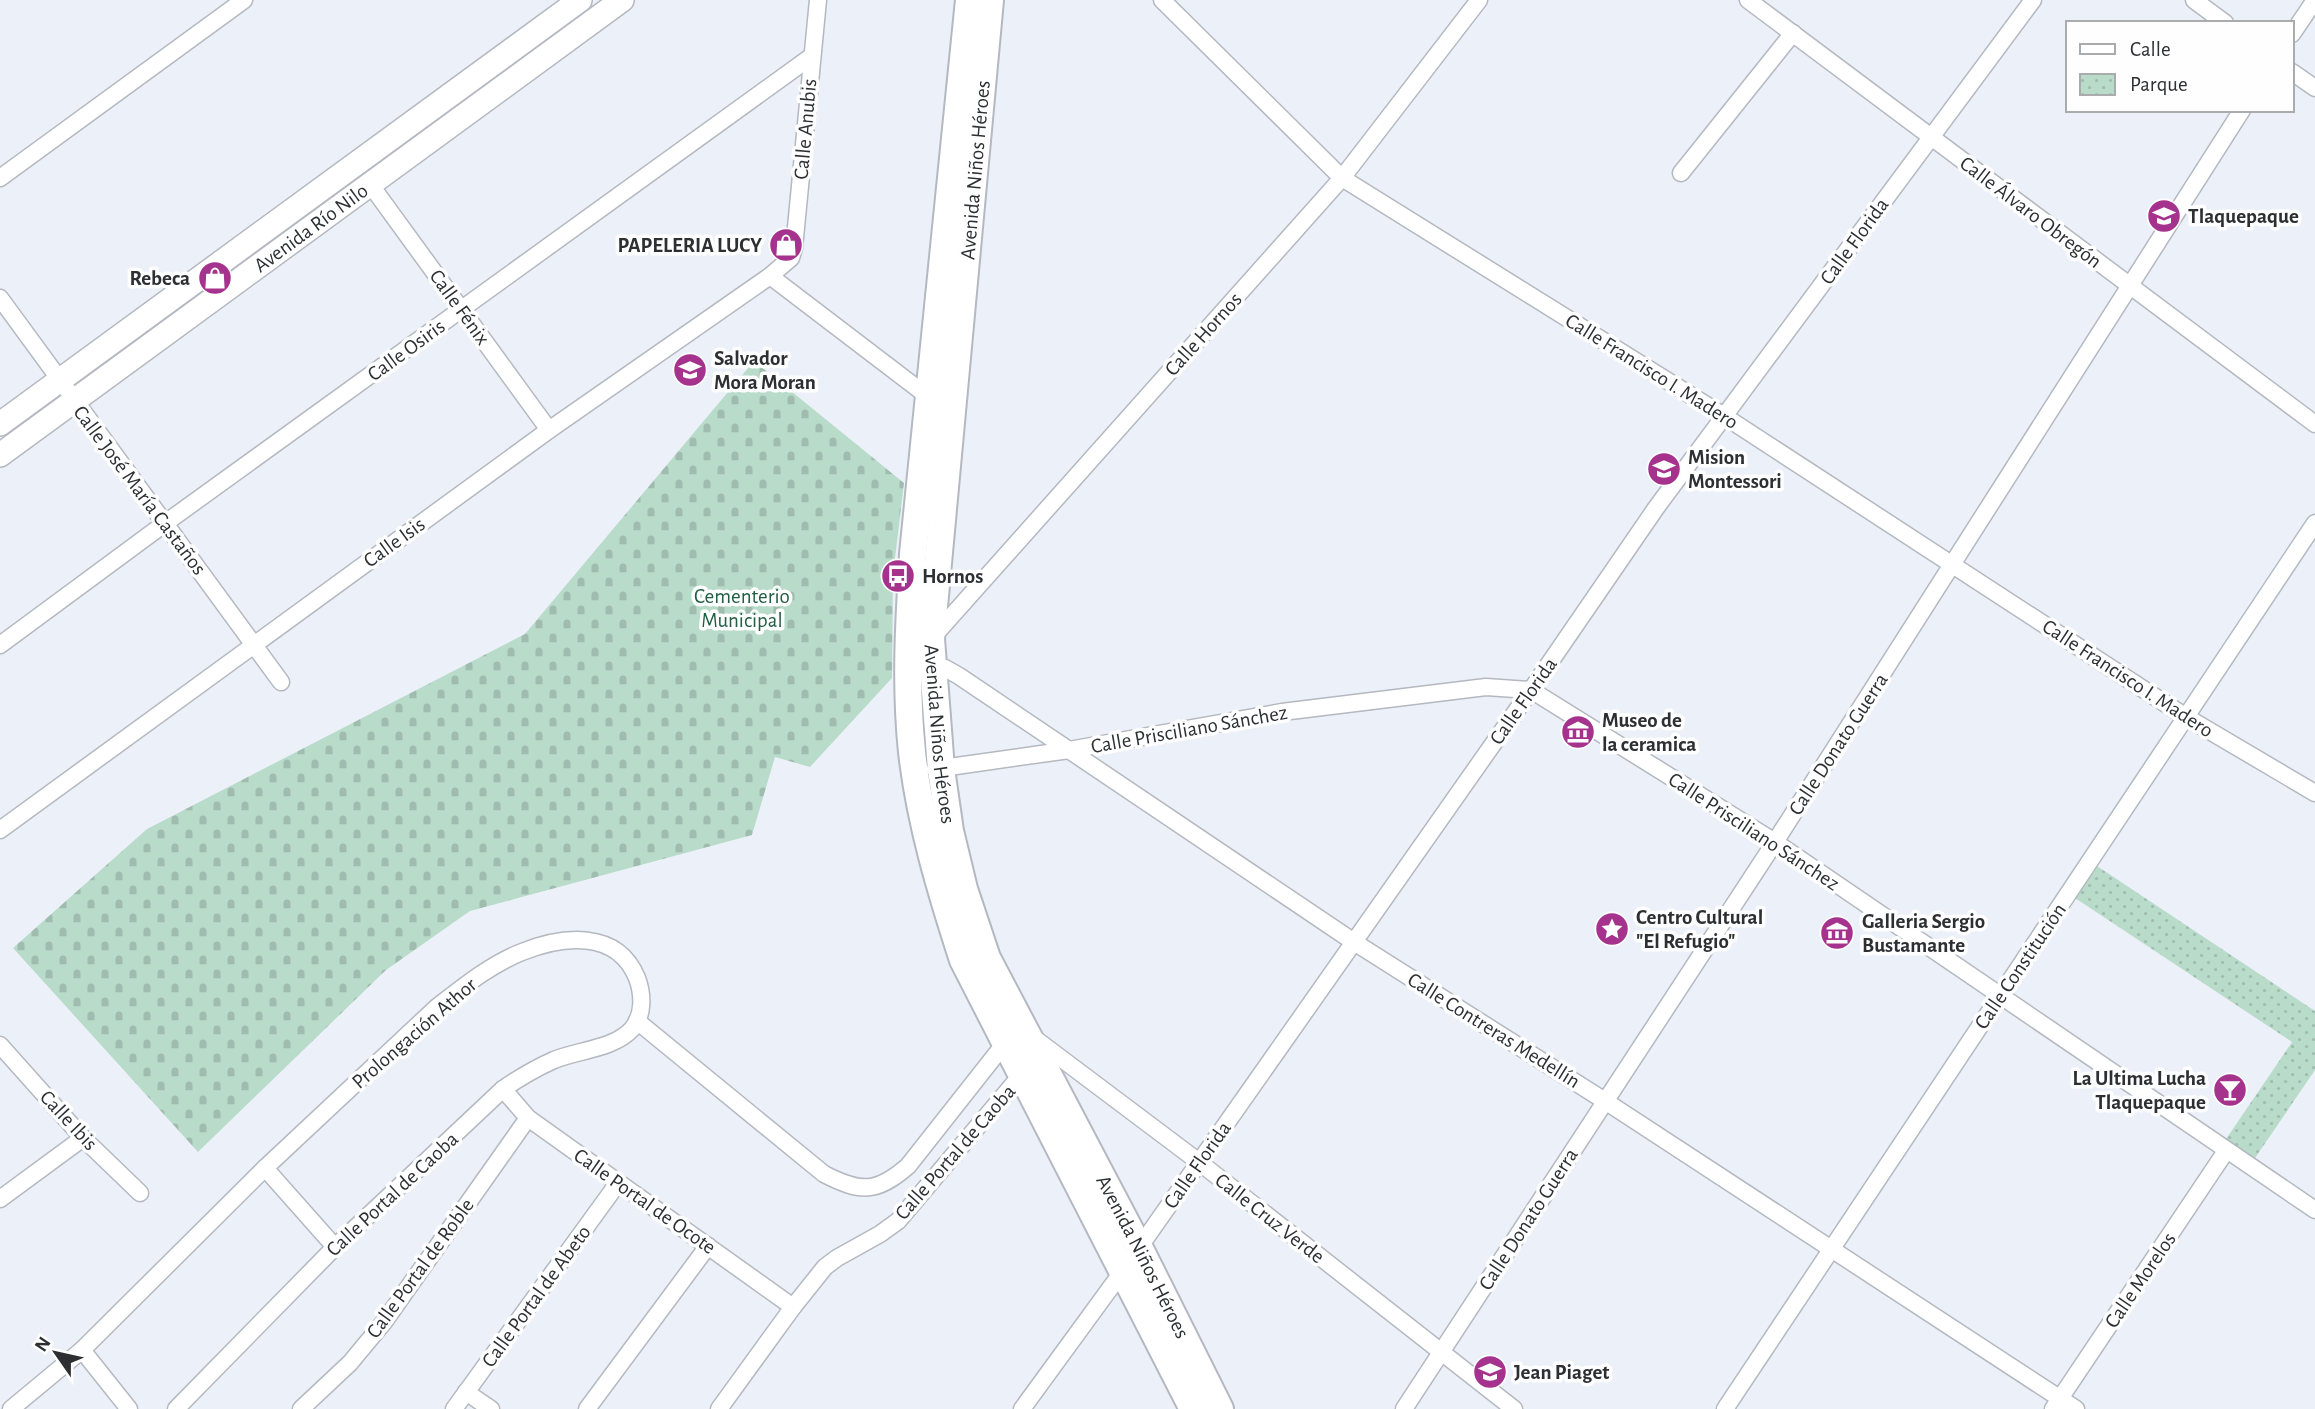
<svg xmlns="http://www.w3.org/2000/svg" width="2315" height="1409" font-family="'Alegreya Sans',sans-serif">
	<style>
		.cemetery { fill: url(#cemetery-stones) }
		.park { fill: url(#park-dots) }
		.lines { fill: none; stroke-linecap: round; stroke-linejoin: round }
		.street-casing { stroke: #b4b8c0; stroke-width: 19 }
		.secondary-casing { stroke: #b4b8c0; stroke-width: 26 }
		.primary-casing { stroke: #b4b8c0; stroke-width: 30 }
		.street { stroke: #fff; stroke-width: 16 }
		.secondary { stroke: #fff; stroke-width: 23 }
		.primary { stroke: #fff; stroke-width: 26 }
		.labels { text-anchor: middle; stroke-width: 7; stroke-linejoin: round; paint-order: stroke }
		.street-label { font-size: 21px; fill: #2d2f32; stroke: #fefefe }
		.poi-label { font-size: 21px; font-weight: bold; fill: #2d2f32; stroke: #fefefe; text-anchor: start }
		.park-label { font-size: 21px; fill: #205f45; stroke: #fefefe }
	</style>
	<defs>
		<pattern id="cemetery-stones" width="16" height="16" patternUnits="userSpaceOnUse" patternTransform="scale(1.75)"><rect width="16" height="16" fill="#b9dbca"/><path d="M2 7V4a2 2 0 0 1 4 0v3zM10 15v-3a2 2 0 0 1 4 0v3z" fill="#9fbcae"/></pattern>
		<pattern id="park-dots" width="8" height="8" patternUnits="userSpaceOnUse" patternTransform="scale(1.75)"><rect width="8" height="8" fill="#b9dbca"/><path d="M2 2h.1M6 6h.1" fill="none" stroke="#9fbcae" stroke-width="1.8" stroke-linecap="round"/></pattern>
	</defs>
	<rect width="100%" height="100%" fill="#ecf1f9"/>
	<path class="cemetery" d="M 754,361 L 904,483 L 893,575 L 892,678 L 810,767 L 775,757 L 752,835 L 470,911 L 386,970 L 198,1152 L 13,948 L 147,829 L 525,634 Z"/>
	<path class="park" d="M 2091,862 L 2315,1011 L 2315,1070 L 2253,1161 L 2224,1142 L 2292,1042 L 2069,894 Z"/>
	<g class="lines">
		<g class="street-casing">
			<g id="street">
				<path d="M 1162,0 L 1342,178 L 1724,416 L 2186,717 L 2315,793"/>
				<path d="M 1748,0 L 2315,424"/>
				<path d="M 2194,0 L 2225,23"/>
				<path d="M 2292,34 L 2315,0"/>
				<path d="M 2292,72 L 2315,88"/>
				<path d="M 1681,173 L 1793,33"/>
				<path d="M 0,178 L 244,0"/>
				<path d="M 370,184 L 549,430"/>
				<path d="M 770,276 L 930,398"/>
				<path d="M 0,298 L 281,682"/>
				<path d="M 932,638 L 1342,178 L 1479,0"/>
				<path d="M 0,645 L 164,524 L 812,56"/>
				<path d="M 928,664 L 945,668 L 959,676 L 1354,942 L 1605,1101 L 2076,1409"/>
				<path d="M 935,769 L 1069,750 L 1282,712 L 1486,687 L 1531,690 L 1775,842 L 2315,1210"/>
				<path d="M 0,830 L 549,430 L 770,276 L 791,258 L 794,248 L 818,0"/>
				<path d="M 637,1021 L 824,1174 C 861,1193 877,1193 908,1166 L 1005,1043"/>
				<path d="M 1034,1038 L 1199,1162 L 1514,1409"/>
				<path d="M 0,1045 L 83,1138 L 140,1193"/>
				<path d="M 503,1089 L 528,1118 L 793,1307"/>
				<path d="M 265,1168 L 335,1247"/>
				<path d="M 0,1199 L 83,1138"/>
				<path d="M 82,1350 L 129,1409"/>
				<path d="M 466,1392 L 491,1409"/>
				<path d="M 11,1409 L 82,1350 L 265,1168 L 437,1007 C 463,987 491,964 522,952 C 562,936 617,929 637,978 C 643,994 644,1015 632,1029 C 614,1049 578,1050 554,1060 C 536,1068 519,1078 503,1089 L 335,1247 L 176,1409"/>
				<path d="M 301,1409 L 350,1363 L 384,1322 L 528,1118"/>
				<path d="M 454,1409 L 618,1183"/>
				<path d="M 587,1409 L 708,1246"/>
				<path d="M 719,1409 L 793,1307 L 825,1267 L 837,1258 L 880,1234 L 898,1221 L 1022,1074"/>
				<path d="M 1022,1409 L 1122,1272 L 1531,690 L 1656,508 L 2033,0"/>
				<path d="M 1404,1409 L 1775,842 L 2242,110"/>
				<path d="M 1725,1409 L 2315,523"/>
				<path d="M 2053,1409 L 2226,1151"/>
			</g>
		</g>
		<g class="secondary-casing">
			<g id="secondary">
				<path d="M 0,424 L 580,0"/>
				<path id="s1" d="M 0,455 L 622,0"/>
			</g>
		</g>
		<g class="primary-casing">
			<g id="primary">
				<path d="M 969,0 L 913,554 C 909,620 905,685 912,752 C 920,823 941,892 963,960 L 1193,1409"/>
				<path id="s2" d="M 990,0 L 931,639 L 941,769 L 950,831 L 964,889 L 987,958 L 1139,1247 L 1220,1409"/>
			</g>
		</g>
		<use href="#street" class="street"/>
		<use href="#secondary" class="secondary"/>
		<use href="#primary" class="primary"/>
	</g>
	<defs>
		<g id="school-disc" transform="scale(1.75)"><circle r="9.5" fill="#a5328c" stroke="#fefefe"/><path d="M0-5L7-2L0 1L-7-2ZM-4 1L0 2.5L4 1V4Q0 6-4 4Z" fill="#fff"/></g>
		<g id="shop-disc" transform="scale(1.75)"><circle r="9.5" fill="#a5328c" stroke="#fefefe"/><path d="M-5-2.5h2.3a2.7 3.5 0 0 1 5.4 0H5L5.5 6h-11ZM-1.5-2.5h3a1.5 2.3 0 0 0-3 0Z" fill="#fff"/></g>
		<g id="bus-disc" transform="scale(1.75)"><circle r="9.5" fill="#a5328c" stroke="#fefefe"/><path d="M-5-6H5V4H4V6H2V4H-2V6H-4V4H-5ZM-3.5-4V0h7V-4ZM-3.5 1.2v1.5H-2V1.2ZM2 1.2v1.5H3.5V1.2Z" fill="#fff"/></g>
		<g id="museum-disc" transform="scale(1.75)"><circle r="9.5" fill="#a5328c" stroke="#fefefe"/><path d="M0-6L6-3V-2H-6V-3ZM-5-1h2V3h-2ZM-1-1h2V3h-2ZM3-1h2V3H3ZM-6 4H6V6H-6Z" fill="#fff"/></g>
		<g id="sight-disc" transform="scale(1.75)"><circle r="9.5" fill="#a5328c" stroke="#fefefe"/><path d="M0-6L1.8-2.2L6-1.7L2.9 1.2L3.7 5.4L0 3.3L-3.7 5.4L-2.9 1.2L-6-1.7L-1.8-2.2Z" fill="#fff"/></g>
		<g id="bar-disc" transform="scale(1.75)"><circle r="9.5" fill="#a5328c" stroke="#fefefe"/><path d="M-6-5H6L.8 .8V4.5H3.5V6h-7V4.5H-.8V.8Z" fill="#fff"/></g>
	</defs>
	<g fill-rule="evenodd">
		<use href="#school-disc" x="2164" y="216"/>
		<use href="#shop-disc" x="786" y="245"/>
		<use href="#shop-disc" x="215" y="278"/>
		<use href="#school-disc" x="690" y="370"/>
		<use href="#school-disc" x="1664" y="469"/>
		<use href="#bus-disc" x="898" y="576"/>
		<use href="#museum-disc" x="1578" y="732"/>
		<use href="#sight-disc" x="1612" y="929"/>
		<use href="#museum-disc" x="1837" y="933"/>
		<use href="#bar-disc" x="2230" y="1090"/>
		<use href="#school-disc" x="1490" y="1372"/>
	</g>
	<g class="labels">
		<g class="street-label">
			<text transform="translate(805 129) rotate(-85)" y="7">Calle Anubis</text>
			<text transform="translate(975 170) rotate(-85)" y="7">Avenida Niños Héroes</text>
			<text transform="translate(2031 212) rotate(37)" y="7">Calle Álvaro Obregón</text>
			<text dy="7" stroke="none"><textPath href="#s1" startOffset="385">Avenida Río Nilo</textPath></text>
			<text transform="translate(1854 241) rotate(-54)" y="7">Calle Florida</text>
			<text transform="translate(460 307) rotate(54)" y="7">Calle Fénix</text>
			<text transform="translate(1203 334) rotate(-48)" y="7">Calle Hornos</text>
			<text transform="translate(406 350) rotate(-36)" y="7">Calle Osiris</text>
			<text transform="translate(1652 371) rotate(32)" y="7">Calle Francisco I. Madero</text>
			<text transform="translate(140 490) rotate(53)" y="7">Calle José María Castaños</text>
			<text transform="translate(394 542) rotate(-36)" y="7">Calle Isis</text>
			<text transform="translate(2128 678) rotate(33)" y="7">Calle Francisco I. Madero</text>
			<text transform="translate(1523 701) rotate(-55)" y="7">Calle Florida</text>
			<text transform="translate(1189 729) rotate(-10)" y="7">Calle Prisciliano Sánchez</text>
			<text dy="7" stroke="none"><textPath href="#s2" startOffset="737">Avenida Niños Héroes</textPath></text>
			<text transform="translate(1838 744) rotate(-57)" y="7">Calle Donato Guerra</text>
			<text transform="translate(1754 831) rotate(33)" y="7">Calle Prisciliano Sánchez</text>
			<text transform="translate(2020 966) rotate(-56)" y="7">Calle Constitución</text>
			<text transform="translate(1494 1030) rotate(32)" y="7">Calle Contreras Medellín</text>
			<text transform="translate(414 1033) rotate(-41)" y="7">Prolongación Athor</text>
			<text transform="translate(69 1120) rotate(47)" y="7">Calle Ibis</text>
			<text transform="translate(955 1152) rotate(-49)" y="7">Calle Portal de Caoba</text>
			<text transform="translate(1197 1165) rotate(-55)" y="7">Calle Florida</text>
			<text transform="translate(392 1194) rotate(-43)" y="7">Calle Portal de Caoba</text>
			<text transform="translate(645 1201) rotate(35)" y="7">Calle Portal de Ocote</text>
			<text transform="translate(1270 1218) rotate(38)" y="7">Calle Cruz Verde</text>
			<text transform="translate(1528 1219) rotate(-57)" y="7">Calle Donato Guerra</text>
			<text dy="7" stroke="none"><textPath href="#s2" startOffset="1304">Avenida Niños Héroes</textPath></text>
			<text transform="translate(420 1268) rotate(-54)" y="7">Calle Portal de Roble</text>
			<text transform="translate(2140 1280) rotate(-56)" y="7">Calle Morelos</text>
			<text transform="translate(536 1296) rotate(-54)" y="7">Calle Portal de Abeto</text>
		</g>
		<g class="poi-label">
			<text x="2188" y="223">Tlaquepaque</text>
			<text x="762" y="252" text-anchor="end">PAPELERIA LUCY</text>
			<text x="190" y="285" text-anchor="end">Rebeca</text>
			<text x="714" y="365">Salvador<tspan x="714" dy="24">Mora Moran</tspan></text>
			<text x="1688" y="464">Mision<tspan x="1688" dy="24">Montessori</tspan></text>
			<text x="922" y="583">Hornos</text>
			<text x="1602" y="727">Museo de<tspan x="1602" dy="24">la ceramica</tspan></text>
			<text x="1636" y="924">Centro Cultural<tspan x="1636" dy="24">"El Refugio"</tspan></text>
			<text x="1862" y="928">Galleria Sergio<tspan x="1862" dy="24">Bustamante</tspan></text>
			<text x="2206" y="1085" text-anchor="end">La Ultima Lucha<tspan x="2206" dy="24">Tlaquepaque</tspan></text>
			<text x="1514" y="1379">Jean Piaget</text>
		</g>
		<g class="park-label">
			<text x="742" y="603">Cementerio<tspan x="742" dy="24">Municipal</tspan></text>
		</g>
	</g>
	<rect x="2066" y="21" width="228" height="91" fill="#fefefe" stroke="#aaabac" stroke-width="2"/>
	<rect x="2080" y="44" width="35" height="10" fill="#ffffff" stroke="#aaabac" stroke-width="2"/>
	<text x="2130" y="56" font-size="21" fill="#2d2f32">Calle</text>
	<rect x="2080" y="74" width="35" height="21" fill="url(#park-dots)" stroke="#aaabac" stroke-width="2"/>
	<text x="2130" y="91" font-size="21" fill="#2d2f32">Parque</text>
	<g transform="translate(56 1353) rotate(304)" stroke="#fefefe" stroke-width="5" paint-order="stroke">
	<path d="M0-5L12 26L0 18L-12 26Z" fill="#2d2f32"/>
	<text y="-10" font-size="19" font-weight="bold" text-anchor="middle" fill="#2d2f32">N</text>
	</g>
</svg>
